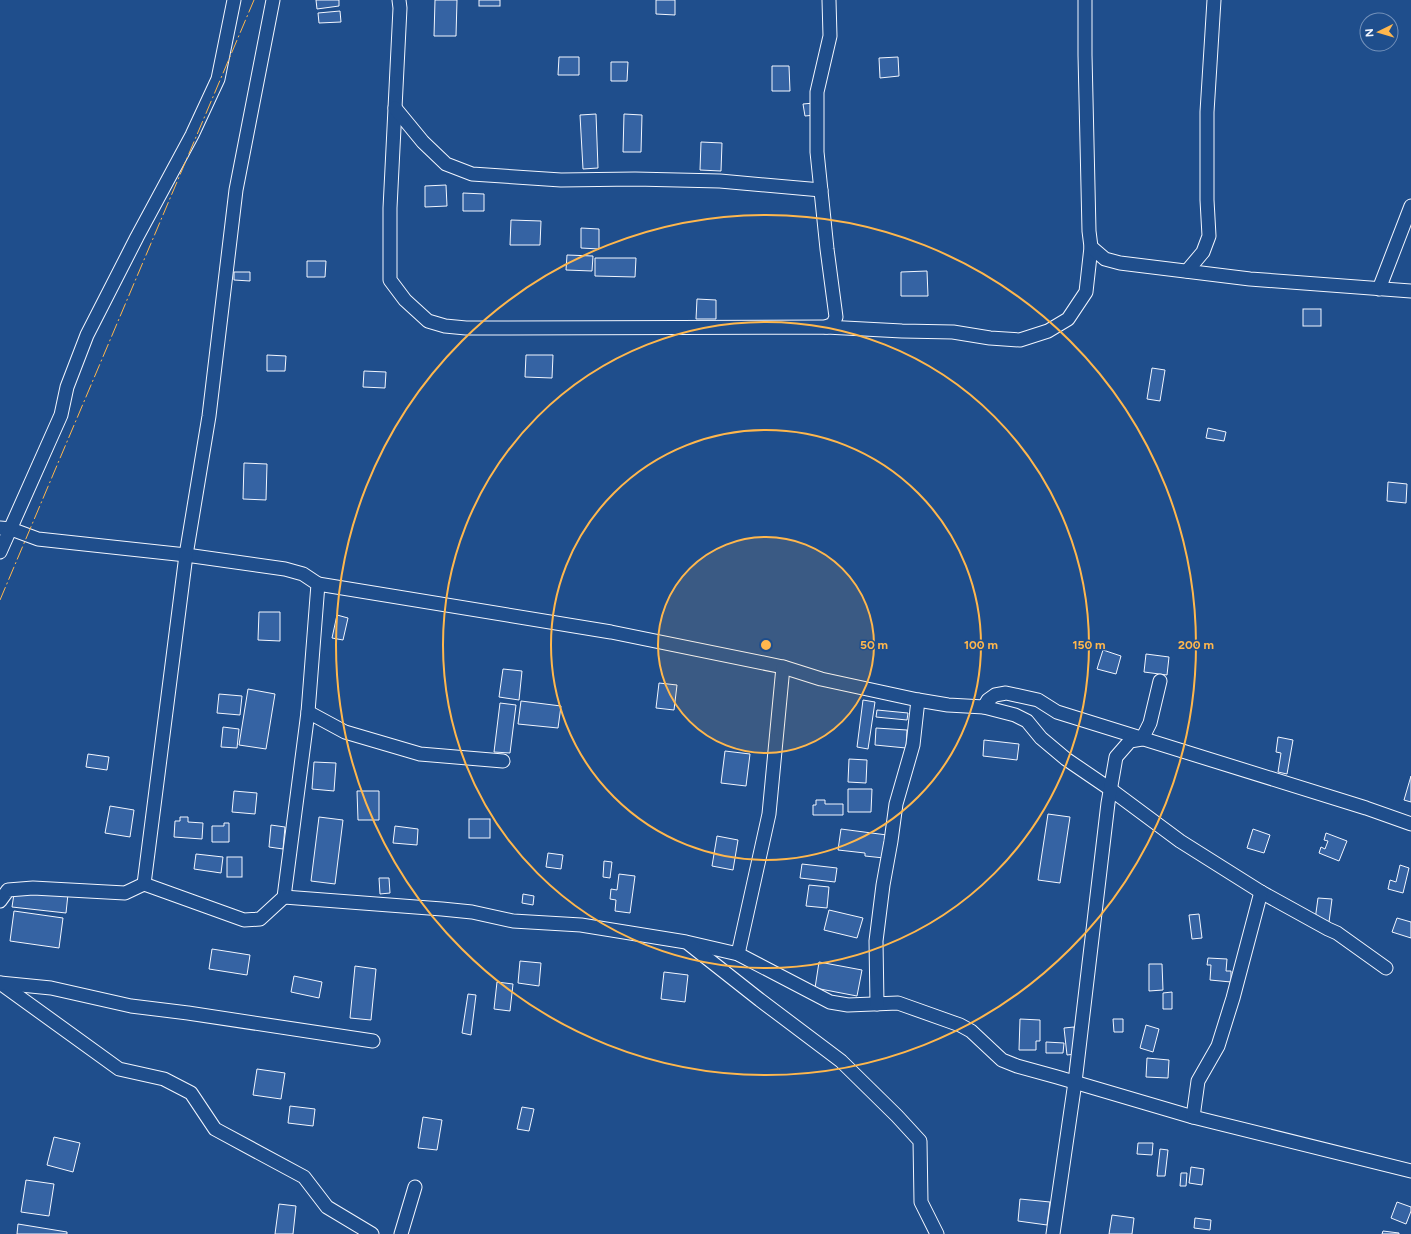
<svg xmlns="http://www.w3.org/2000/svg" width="1411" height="1234" font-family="Figtree,sans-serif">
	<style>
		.building { fill: #3563a3; stroke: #f2f6ff }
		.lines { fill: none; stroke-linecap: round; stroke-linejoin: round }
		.minor-casing { stroke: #f2f6ff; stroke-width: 15 }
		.minor { stroke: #1f4e8c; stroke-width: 13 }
		.power { stroke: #ffb74d; stroke-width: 1; stroke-dasharray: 14 3 2 3; stroke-linecap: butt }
		.ring { fill: none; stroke: #ffb74d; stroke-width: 2 }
		.centre { fill: #ffb74d; stroke: #1f4e8c; stroke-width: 2 }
		.ring-label { font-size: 12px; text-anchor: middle; font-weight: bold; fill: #ffb74d; stroke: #1f4e8c; stroke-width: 3; stroke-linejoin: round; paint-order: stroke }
	</style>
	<rect width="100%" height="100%" fill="#1f4e8c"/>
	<g class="building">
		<path d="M 316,0 L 339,0 L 339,6 L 317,9 Z"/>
		<path d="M 435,0 L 457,0 L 456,36 L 434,36 Z"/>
		<rect x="479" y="0" width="21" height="6"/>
		<path d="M 656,0 L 675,0 L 675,15 L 656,14 Z"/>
		<path d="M 340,11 L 341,22 L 319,23 L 318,13 Z"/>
		<path d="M 559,57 L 579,57 L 579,75 L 558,75 Z"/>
		<path d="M 898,57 L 899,76 L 880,78 L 879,58 Z"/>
		<path d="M 611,62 L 628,62 L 627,81 L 611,81 Z"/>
		<path d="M 772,66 L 789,66 L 790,91 L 772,91 Z"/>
		<path d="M 814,103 L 815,115 L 805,116 L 803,104 Z"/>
		<path d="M 596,114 L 598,168 L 583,169 L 580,115 Z"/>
		<path d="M 624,114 L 642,115 L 641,152 L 623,152 Z"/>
		<path d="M 701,142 L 722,143 L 721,171 L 700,170 Z"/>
		<path d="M 446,185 L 447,206 L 425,207 L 425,186 Z"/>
		<path d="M 463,193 L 484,194 L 484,211 L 463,211 Z"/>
		<path d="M 511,220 L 541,221 L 540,245 L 510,245 Z"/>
		<path d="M 581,228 L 599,229 L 599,249 L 581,248 Z"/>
		<path d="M 567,255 L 593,256 L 592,271 L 566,270 Z"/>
		<path d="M 595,258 L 636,258 L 635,277 L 595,276 Z"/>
		<path d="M 307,261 L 326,261 L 325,277 L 307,277 Z"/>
		<path d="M 927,271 L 928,296 L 901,296 L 901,272 Z"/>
		<path d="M 234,272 L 250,272 L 250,281 L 234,280 Z"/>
		<path d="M 697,299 L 716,300 L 716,319 L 696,319 Z"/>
		<rect x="1303" y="309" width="18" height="17"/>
		<path d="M 267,355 L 286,356 L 285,371 L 267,371 Z"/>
		<path d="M 526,355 L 553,355 L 552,378 L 525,377 Z"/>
		<path d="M 1152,368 L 1165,370 L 1160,401 L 1147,399 Z"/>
		<path d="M 364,371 L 386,372 L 385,388 L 363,387 Z"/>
		<path d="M 1208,428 L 1226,432 L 1224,441 L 1206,438 Z"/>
		<path d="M 244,463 L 267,464 L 266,500 L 243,499 Z"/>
		<path d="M 1388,482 L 1407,484 L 1406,503 L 1387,501 Z"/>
		<path d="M 259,612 L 280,612 L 280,641 L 258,640 Z"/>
		<path d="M 337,615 L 348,618 L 343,640 L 332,638 Z"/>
		<path d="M 1103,650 L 1121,656 L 1116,674 L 1097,669 Z"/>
		<path d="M 1146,654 L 1169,657 L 1167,675 L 1144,672 Z"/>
		<path d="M 503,669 L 522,671 L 519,700 L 499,697 Z"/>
		<path d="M 659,683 L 677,685 L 674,710 L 656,708 Z"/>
		<path d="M 248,689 L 275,694 L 266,749 L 239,745 Z"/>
		<path d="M 219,694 L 242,696 L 240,715 L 217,713 Z"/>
		<path d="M 863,700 L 875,702 L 868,749 L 857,747 Z"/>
		<path d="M 521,701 L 561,706 L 558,728 L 518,724 Z"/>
		<path d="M 500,703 L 516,705 L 510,753 L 494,752 Z"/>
		<path d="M 877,710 L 908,713 L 907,720 L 876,717 Z"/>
		<path d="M 223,727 L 239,729 L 237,748 L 221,747 Z"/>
		<path d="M 876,728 L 907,730 L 906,748 L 875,745 Z"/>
		<path d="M 1278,737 L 1293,740 L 1287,774 L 1278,772 L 1281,753 L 1276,752 Z"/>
		<path d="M 984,740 L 1019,744 L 1017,760 L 983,756 Z"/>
		<path d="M 725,751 L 750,754 L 746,786 L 721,783 Z"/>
		<path d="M 88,754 L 109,757 L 107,770 L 86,767 Z"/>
		<path d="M 849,759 L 867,760 L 866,783 L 848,782 Z"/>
		<path d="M 314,762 L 336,763 L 334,791 L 312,789 Z"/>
		<path d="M 1411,776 L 1411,802 L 1404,800 Z"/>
		<path d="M 848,789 L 872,789 L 871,812 L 848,812 Z"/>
		<path d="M 234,791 L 257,793 L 255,814 L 232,812 Z"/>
		<path d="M 357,791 L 379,791 L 379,820 L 358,820 Z"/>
		<path d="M 816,800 L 825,800 L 825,804 L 843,804 L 843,815 L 813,815 L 813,805 L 816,805 Z"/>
		<path d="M 110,806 L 134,810 L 130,837 L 105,833 Z"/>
		<path d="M 1048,814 L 1070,817 L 1060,883 L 1038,880 Z"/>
		<path d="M 180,817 L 188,817 L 188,822 L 203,823 L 202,839 L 174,837 L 175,821 L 180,821 Z"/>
		<path d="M 319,817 L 343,820 L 335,884 L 311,881 Z"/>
		<rect x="469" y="819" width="21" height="19"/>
		<path d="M 224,823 L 229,823 L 229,842 L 212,842 L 212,826 L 224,826 Z"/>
		<path d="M 271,825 L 285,827 L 283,849 L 269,847 Z"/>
		<path d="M 395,826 L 418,829 L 417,845 L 393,843 Z"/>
		<path d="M 841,829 L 887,835 L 884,858 L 865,856 L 865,853 L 838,850 Z"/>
		<path d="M 1253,829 L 1270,835 L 1264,853 L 1247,848 Z"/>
		<path d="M 1326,833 L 1347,841 L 1339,861 L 1319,853 L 1321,847 L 1325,849 L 1328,841 L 1324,840 Z"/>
		<path d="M 717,836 L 738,840 L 733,870 L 712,866 Z"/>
		<path d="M 548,853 L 563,855 L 561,869 L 546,867 Z"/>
		<path d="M 196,854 L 223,857 L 221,873 L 194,869 Z"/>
		<rect x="227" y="857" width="15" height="20"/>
		<path d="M 604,861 L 612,862 L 610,878 L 603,877 Z"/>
		<path d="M 802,864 L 837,868 L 835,882 L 800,878 Z"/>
		<path d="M 1400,865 L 1409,868 L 1403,893 L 1388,889 L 1390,880 L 1396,882 Z"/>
		<path d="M 619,874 L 635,876 L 630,913 L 615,911 L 616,900 L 610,899 L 611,889 L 617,890 Z"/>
		<path d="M 379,878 L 389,878 L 390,893 L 380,894 Z"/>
		<path d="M 809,885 L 829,887 L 827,908 L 806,906 Z"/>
		<path d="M 15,887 L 68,894 L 66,913 L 12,907 Z"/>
		<path d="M 523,894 L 534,896 L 533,905 L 522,903 Z"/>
		<path d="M 1318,898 L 1332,899 L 1329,922 L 1315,920 Z"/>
		<path d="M 829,910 L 863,918 L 857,938 L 824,930 Z"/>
		<path d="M 14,911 L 63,918 L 59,948 L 10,941 Z"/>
		<path d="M 1199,914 L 1202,938 L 1192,939 L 1189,915 Z"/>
		<path d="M 1397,918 L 1411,922 L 1411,938 L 1392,932 Z"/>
		<path d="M 212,949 L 250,955 L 247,975 L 209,969 Z"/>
		<path d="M 1208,958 L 1227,959 L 1226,971 L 1231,971 L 1231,982 L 1210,980 L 1211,965 L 1207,965 Z"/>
		<path d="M 520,961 L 541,963 L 539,986 L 518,983 Z"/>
		<path d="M 819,962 L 862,970 L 857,996 L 815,988 Z"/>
		<path d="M 1149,964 L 1162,964 L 1163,990 L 1149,991 Z"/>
		<path d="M 355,966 L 376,969 L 371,1020 L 350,1018 Z"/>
		<path d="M 664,972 L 688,975 L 685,1002 L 661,999 Z"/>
		<path d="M 294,976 L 322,982 L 319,998 L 291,992 Z"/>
		<path d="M 497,982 L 513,984 L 510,1011 L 494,1009 Z"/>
		<path d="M 1172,992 L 1172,1009 L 1163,1009 L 1163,993 Z"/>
		<path d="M 468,994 L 476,995 L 471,1035 L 462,1033 Z"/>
		<path d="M 1020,1019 L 1040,1020 L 1040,1041 L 1036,1041 L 1036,1050 L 1019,1050 Z"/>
		<path d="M 1113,1019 L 1123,1019 L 1123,1032 L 1114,1032 Z"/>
		<path d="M 1146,1025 L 1159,1029 L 1153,1052 L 1140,1048 Z"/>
		<path d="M 1074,1027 L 1076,1054 L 1067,1055 L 1064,1028 Z"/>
		<path d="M 1046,1042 L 1064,1043 L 1063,1053 L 1046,1053 Z"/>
		<path d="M 1147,1058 L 1169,1060 L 1168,1078 L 1146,1077 Z"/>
		<path d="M 257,1069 L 285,1073 L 281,1099 L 253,1095 Z"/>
		<path d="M 290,1106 L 315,1109 L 313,1126 L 288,1123 Z"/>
		<path d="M 522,1107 L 534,1109 L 529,1131 L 517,1129 Z"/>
		<path d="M 423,1117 L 442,1120 L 437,1150 L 418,1148 Z"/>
		<path d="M 54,1137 L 80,1143 L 73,1172 L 47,1165 Z"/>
		<path d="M 1138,1143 L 1153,1143 L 1152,1155 L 1137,1154 Z"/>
		<path d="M 1160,1149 L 1168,1150 L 1165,1176 L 1157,1176 Z"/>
		<path d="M 1191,1167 L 1204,1169 L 1202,1185 L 1189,1183 Z"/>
		<path d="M 1181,1173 L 1187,1173 L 1186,1186 L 1180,1186 Z"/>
		<path d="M 26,1180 L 54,1184 L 49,1216 L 21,1212 Z"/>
		<path d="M 1020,1199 L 1050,1202 L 1047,1225 L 1018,1221 Z"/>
		<path d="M 1397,1202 L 1411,1207 L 1411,1211 L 1406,1224 L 1391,1218 Z"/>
		<path d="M 279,1204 L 296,1206 L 293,1234 L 275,1234 Z"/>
		<path d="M 1112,1215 L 1134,1218 L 1132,1234 L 1109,1234 Z"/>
		<path d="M 1195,1218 L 1211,1220 L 1210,1230 L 1194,1228 Z"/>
		<path d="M 18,1224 L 67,1232 L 67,1234 L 17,1234 Z"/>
		<path d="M 1383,1231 L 1399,1233 L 1399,1234 L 1382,1234 Z"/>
	</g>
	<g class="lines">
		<g class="minor-casing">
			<g id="minor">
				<path d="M 399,0 L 400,8 L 390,208 L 390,280 L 405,300 L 428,321 L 445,326 L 466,328 L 826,327 L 902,331 L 953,332 L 990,338 L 1020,340 L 1048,331 L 1068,319 L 1086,292 L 1091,247 L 1089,231 L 1085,55 L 1085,0"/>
				<path d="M 395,108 L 423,142 L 446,164 L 472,174 L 561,180 L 635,179 L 720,181 L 821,190"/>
				<path d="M 1091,247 L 1105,259 L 1120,263 L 1250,279 L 1411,291"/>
				<path d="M 1187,271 L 1203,252 L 1209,236 L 1207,200 L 1207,112 L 1214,0"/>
				<path d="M 1379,289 L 1411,206"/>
				<path d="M 826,327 L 833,324 L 836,317 L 827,249 L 817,152 L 817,92 L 830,36 L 829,0"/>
				<path d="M 0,528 L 11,529 L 38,539 L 186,555 L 285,569 L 303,574 L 318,584 L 308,712 L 284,897 L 260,919 L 244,920 L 144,884 L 125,893 L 33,888 L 8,890 L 0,901"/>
				<path d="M 0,552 L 61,415 L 67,387 L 87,335 L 137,237 L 192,135 L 218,79 L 234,0"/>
				<path d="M 318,584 L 611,632 L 783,667 L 821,679 L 918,700 L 948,705 L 984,707 L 988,700 L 995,695 L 1006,693 L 1038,700 L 1057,712 L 1366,808 L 1411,824"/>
				<path d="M 984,707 L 1015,715 L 1027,721 L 1041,738 L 1066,759 L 1110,789 L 1180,841 L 1261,892 L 1328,929 L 1337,933 L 1386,968"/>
				<path d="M 308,712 L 345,732 L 420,754 L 503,761"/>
				<path d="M 144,884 L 186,555 L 209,416 L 236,190 L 273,0"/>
				<path d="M 284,897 L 442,909 L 472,912 L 513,921 L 581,925 L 686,942 L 738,954 L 830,1002 L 848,1005 L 898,1003 L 960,1025 L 971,1031 L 1002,1060 L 1017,1066 L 1057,1077 L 1193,1117 L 1411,1171"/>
				<path d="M 689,944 L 760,1000 L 841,1061 L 897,1116 L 920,1141 L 921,1202 L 937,1234"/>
				<path d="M 738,954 L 769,814 L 783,667"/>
				<path d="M 0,983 L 119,1069 L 164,1079 L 191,1093 L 215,1129 L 304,1177 L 327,1207 L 372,1234"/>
				<path d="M 0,983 L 51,988 L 131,1006 L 188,1013 L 373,1041"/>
				<path d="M 877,1004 L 876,941 L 883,885 L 891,841 L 896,804 L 913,745 L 918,700"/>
				<path d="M 1193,1117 L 1198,1081 L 1218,1046 L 1233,998 L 1261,892"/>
				<path d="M 401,1234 L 415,1187"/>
				<path d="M 1053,1234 L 1075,1082 L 1108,803 L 1116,757 L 1130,741 L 1142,739 L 1150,723 L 1160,681"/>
			</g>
		</g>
		<use href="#minor" class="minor"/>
		<path class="power" d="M 0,600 L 254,0"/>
	</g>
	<circle cx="766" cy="645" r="108" fill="#ffb74d" fill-opacity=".12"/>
	<g class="ring">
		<circle cx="766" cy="645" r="108"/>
		<circle cx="766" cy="645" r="215"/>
		<circle cx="766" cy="645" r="323"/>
		<circle cx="766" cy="645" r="430"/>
	</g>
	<circle cx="766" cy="645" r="6" class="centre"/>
	<g class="ring-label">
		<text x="874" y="649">50 m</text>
		<text x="981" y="649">100 m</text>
		<text x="1089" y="649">150 m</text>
		<text x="1196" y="649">200 m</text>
	</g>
	<g transform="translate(1379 32) rotate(265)"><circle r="19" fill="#1f4e8c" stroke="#7391ba"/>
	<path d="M0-3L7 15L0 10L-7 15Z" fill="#ffb74d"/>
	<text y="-6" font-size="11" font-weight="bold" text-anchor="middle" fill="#f2f6ff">N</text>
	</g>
</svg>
